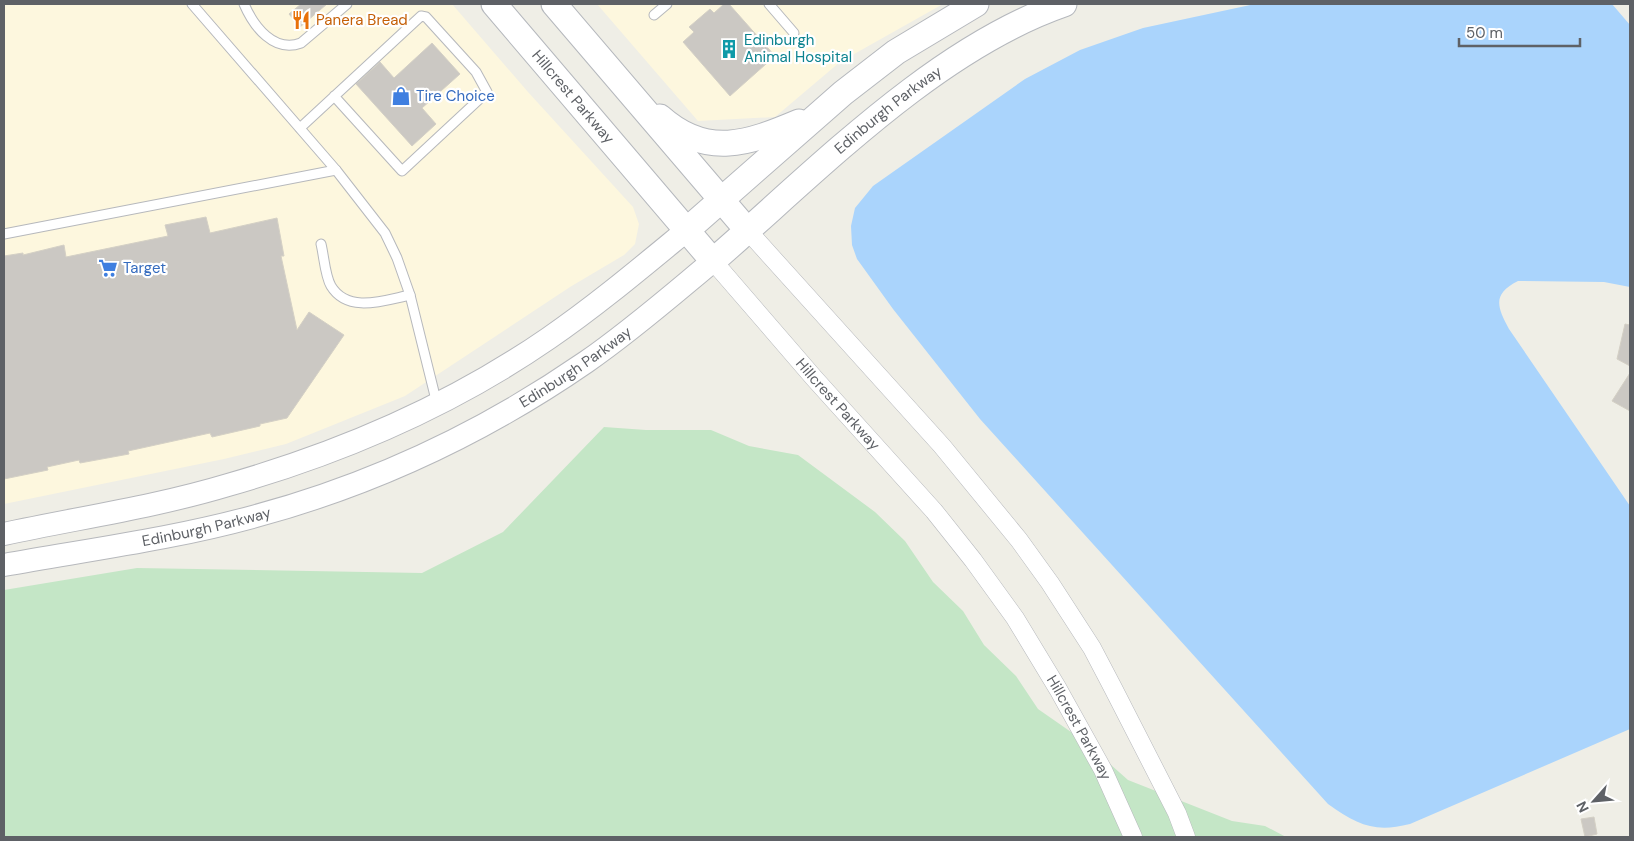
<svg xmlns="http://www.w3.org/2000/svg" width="1634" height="841" font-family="'DM Sans',sans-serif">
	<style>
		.commercial { fill: #fdf7de }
		.green { fill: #c4e6c6 }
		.water { fill: #aad4fc }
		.building { fill: #cbc8c3; stroke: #d4d0c5 }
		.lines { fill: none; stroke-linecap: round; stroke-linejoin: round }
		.service-casing { stroke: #b6b8bc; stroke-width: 11 }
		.minor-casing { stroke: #b6b8bc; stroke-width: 19 }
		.tertiary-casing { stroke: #b6b8bc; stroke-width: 24 }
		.secondary-casing { stroke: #b5b8bd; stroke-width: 27 }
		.service { stroke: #fff; stroke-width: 9 }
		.minor { stroke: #fff; stroke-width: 18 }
		.tertiary { stroke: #fff; stroke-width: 22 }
		.secondary { stroke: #fff; stroke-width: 25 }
		.labels { text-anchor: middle; stroke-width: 4.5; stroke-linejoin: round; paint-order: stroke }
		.food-label { font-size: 15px; fill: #c56008; stroke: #fff; text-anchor: start }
		.culture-label { font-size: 15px; fill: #0d838f; stroke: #fff; text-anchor: start }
		.shop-label { font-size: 15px; fill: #366cbe; stroke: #fff; text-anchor: start }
		.street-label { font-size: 15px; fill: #5e6166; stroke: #fff }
	</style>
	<rect width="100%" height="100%" fill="#efeee6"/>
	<g class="commercial">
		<path d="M 4,4 L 452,4 L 528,92 L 633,207 L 639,224 L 635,244 L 624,255 L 570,287 L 405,396 L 286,444 L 224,459 L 4,504 Z"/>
		<path d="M 597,4 L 943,4 L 840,62 L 775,117 L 698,121 Z"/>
	</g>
	<path class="green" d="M 604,427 L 646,430 L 711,430 L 749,446 L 798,455 L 875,512 L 905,541 L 933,582 L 963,611 L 984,645 L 1016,676 L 1038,709 L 1084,741 L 1128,780 L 1232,821 L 1265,826 L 1286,837 L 4,837 L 4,590 L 137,568 L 422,573 L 503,532 Z"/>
	<path class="water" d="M 1255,4 L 1612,4 L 1630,25 L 1630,287 L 1604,282 L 1518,281 C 1492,294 1497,307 1509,329 L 1630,506 L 1630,729 L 1410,824 C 1374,833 1358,825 1328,804 L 980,419 L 893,309 L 857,259 L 852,245 L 851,226 L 855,208 L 873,186 L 1025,79 L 1080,50 L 1143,28 Z"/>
	<g class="building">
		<path d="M 301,4 L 327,4 L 300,27 L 289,14 Z"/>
		<path d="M 724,4 L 729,4 L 775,56 L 730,96 L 683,42 L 694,32 L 689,27 L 710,9 L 714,13 Z"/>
		<path d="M 432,43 L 460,74 L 422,108 L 436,124 L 412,146 L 356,84 L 380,62 L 394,78 Z"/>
		<path d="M 206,217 L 210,233 L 277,218 L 284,256 L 281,256 L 297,330 L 309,312 L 344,335 L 287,418 L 260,424 L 260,426 L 212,437 L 210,433 L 128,451 L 129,454 L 80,463 L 79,460 L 47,467 L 48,470 L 4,479 L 4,256 L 23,253 L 23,255 L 64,245 L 66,257 L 168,236 L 165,225 Z"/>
		<path d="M 1625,324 L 1630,325 L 1630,366 L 1617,359 Z"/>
		<path d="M 1630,373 L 1630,411 L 1612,401 Z"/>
		<path d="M 1594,817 L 1597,834 L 1585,837 L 1581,819 Z"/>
	</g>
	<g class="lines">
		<g class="service-casing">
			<g id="service">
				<path d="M 192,4 L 336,170 L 385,233 L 397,258 L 410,295 L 437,404"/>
				<path d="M 244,4 C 254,27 274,53 301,43 L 347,4"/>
				<path d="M 769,4 L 794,33"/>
				<path d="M 654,15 L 667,4"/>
				<path d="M 300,128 L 421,16 L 426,17 L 476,72 L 487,92 L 402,171 L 334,96"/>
				<path d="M 4,234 L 336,170"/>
				<path d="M 321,244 C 324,256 325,276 331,286 C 348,314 385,300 410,295"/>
			</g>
		</g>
		<g class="minor-casing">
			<g id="minor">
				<path d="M 748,231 L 942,446 L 1019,540 L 1050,583 L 1092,648 L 1113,688 L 1177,813 L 1186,837"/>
				<path id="s1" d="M 713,261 L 814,378 L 934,511 L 973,560 L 1015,618 L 1058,689 L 1103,770 L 1133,837"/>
			</g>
		</g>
		<g class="tertiary-casing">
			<g id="tertiary">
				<path d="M 4,534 C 78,518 155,507 228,485 C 340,453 452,405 549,338 C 597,305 642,267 687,230"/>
				<path id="s2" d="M 4,565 C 87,550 173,539 256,516 C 374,484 486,431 586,362 C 631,331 672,295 713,261"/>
			</g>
		</g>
		<g class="secondary-casing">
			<g id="secondary">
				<path id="s3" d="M 494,4 L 713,261 C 816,172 934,49 1064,4"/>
				<path d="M 554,4 L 748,231"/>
				<path d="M 660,117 C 707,159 749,143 799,122"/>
				<path d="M 687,230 L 843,93 L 896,52 L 976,4"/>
			</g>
		</g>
		<use href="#service" class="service"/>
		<use href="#minor" class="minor"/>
		<use href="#tertiary" class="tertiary"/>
		<use href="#secondary" class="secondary"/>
	</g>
	<defs>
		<g id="restaurant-bare" transform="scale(1.5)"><path d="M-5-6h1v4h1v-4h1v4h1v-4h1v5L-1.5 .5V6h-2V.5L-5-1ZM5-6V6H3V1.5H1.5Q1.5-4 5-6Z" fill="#e8710a" stroke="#fff" stroke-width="2.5" paint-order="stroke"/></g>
		<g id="building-bare" transform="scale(1.5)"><path d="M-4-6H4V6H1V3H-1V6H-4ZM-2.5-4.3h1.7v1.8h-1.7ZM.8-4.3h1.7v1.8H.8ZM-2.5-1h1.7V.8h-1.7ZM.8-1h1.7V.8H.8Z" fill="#0f9aa8" stroke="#fff" stroke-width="2.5" paint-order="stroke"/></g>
		<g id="shop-bare" transform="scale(1.5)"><path d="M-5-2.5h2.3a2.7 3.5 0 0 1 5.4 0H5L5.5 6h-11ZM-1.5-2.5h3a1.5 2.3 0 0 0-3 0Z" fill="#3f7fe0" stroke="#fff" stroke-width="2.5" paint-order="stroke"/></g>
		<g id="supermarket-bare" transform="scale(1.5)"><path d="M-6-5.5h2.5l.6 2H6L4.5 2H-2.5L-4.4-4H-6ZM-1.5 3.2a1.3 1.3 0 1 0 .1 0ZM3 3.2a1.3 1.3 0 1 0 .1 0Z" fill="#3f7fe0" stroke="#fff" stroke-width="2.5" paint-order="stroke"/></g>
	</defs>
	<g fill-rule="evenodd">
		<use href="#restaurant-bare" x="301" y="20"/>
		<use href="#building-bare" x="729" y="49"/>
		<use href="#shop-bare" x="401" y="96"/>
		<use href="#supermarket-bare" x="108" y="268"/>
	</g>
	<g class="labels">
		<g class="food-label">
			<text x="316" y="25">Panera Bread</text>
		</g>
		<g class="culture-label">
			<text x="744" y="45">Edinburgh<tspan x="744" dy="17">Animal Hospital</tspan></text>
		</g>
		<g class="shop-label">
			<text x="416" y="101">Tire Choice</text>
			<text x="123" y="273">Target</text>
		</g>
		<g class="street-label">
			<text dy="5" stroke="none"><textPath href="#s3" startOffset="122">Hillcrest Parkway</textPath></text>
			<text dy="5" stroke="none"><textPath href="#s3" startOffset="569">Edinburgh Parkway</textPath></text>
			<text dy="5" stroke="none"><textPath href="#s2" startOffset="611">Edinburgh Parkway</textPath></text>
			<text dy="5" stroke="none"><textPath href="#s1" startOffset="190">Hillcrest Parkway</textPath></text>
			<text dy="5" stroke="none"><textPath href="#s2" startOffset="206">Edinburgh Parkway</textPath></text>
			<text dy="5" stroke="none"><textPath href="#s1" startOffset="595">Hillcrest Parkway</textPath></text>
		</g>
	</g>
	<rect width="1634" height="841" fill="none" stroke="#5e6166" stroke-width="10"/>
	<g transform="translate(1594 801) rotate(243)" stroke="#ffffff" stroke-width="4" paint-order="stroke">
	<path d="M0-4L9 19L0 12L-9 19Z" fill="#5e6166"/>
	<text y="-8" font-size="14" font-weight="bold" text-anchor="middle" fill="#5e6166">N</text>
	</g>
	<path d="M1459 38v8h121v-8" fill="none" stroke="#5e6166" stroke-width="2.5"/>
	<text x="1466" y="38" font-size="15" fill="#5e6166" stroke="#ffffff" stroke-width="4" paint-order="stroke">50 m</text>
</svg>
